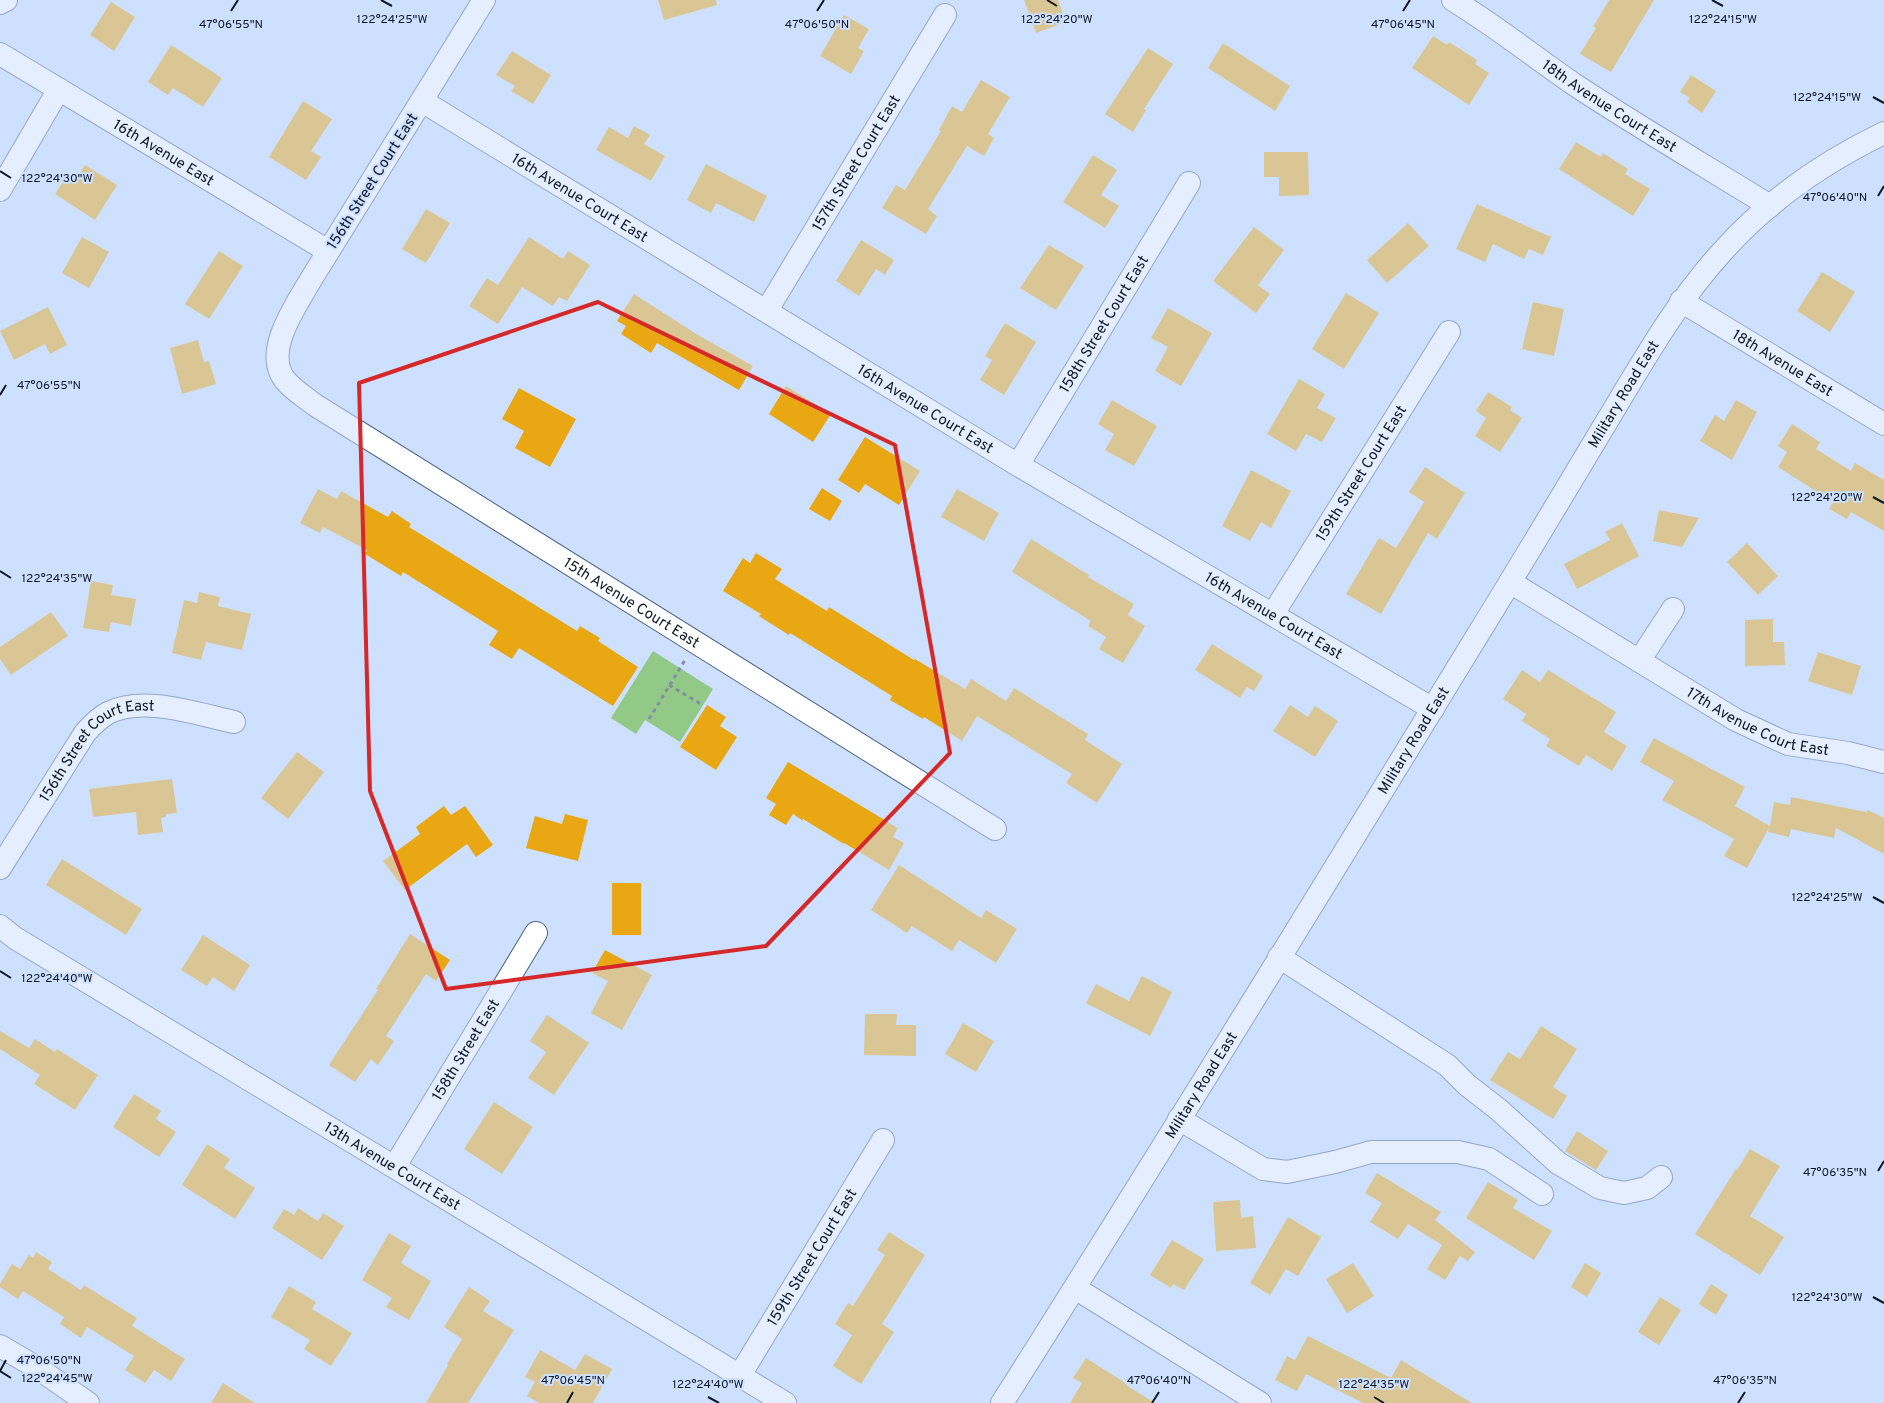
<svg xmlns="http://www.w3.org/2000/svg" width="1884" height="1403" font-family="Overpass,sans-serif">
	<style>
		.green { fill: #92c986 }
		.building { fill: #e8a713 }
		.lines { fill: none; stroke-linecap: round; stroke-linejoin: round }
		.minor-casing { stroke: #4e6283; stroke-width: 24 }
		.path { stroke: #8190a8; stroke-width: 3; stroke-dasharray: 4 4; stroke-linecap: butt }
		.minor { stroke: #fff; stroke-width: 22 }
		.marked { fill: none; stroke: #d62828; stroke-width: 4; stroke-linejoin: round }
		.ticks { fill: none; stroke: #0f1724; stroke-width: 2 }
		.labels { text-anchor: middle; stroke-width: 4; stroke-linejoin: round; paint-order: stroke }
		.street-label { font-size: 15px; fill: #0f1724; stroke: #cde0ff }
		.ticks-label { font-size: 12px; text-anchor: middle; fill: #0f1724; stroke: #cde0ff; stroke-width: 4; stroke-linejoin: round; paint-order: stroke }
	</style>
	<rect width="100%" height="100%" fill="#cde0ff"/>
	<path class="green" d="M 653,651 L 713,689 L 680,742 L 645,720 L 636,734 L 611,718 Z"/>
	<g class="building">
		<path d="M 658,0 L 716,0 L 717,5 L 664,20 Z"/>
		<path d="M 1024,0 L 1058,0 L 1066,22 L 1036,33 Z"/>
		<path d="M 1609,0 L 1654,0 L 1611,72 L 1580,54 L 1596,28 L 1593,27 Z"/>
		<path d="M 111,2 L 135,17 L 114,51 L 90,35 Z"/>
		<path d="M 844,15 L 869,29 L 858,48 L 864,51 L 851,74 L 820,56 Z"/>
		<path d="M 1433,36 L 1447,45 L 1449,42 L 1477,60 L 1475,64 L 1489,73 L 1469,105 L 1412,68 Z"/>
		<path d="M 1223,43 L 1290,86 L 1275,111 L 1208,68 Z"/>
		<path d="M 171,45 L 222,78 L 203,107 L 173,88 L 168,95 L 148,82 Z"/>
		<path d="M 1148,48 L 1173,64 L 1144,109 L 1146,110 L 1133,132 L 1105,114 Z"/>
		<path d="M 512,51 L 551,75 L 533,104 L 511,91 L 515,86 L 496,75 Z"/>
		<path d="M 1691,75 L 1716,91 L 1702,113 L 1687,102 L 1690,98 L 1680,92 Z"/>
		<path d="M 981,80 L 1010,97 L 988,134 L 994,138 L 984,156 L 967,146 L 928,209 L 937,216 L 926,234 L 882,208 L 896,185 L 905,190 L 941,131 L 939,130 L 952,106 L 962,112 Z"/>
		<path d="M 303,101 L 332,119 L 311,151 L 321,157 L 306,180 L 269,157 Z"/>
		<path d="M 634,126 L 650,135 L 644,144 L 665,156 L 651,181 L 596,150 L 609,127 L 628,138 Z"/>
		<path d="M 1576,142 L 1601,157 L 1603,153 L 1628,169 L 1625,174 L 1650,189 L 1633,216 L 1559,169 Z"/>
		<path d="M 1264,152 L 1308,152 L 1309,195 L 1279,196 L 1279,177 L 1264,177 Z"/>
		<path d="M 1093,155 L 1117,170 L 1101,195 L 1119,206 L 1105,228 L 1063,202 Z"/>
		<path d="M 706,164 L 767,196 L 754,222 L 716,203 L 711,213 L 687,200 Z"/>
		<path d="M 85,165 L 117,185 L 95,220 L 55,194 L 68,174 L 76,179 Z"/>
		<path d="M 1477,204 L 1551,237 L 1543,255 L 1529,249 L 1524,259 L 1493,244 L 1485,262 L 1456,249 Z"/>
		<path d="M 426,209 L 450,223 L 426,263 L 402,249 Z"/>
		<path d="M 1408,223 L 1429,246 L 1387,283 L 1367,260 Z"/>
		<path d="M 1254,227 L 1284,250 L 1258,285 L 1270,294 L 1256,313 L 1213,281 Z"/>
		<path d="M 82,237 L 109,252 L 89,288 L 62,273 Z"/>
		<path d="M 529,237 L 563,259 L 568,251 L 590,265 L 567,301 L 559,297 L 553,306 L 522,287 L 498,324 L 469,306 L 487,278 L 498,285 Z"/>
		<path d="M 861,240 L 894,260 L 885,275 L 876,269 L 859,296 L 836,281 Z"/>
		<path d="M 1049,245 L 1084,266 L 1056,310 L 1020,288 Z"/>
		<path d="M 219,251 L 243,266 L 209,319 L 185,304 Z"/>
		<path d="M 1822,272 L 1855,292 L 1830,332 L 1797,311 Z"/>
		<path d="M 1346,293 L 1379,313 L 1344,369 L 1312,349 Z"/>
		<path d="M 634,294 L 698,335 L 753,366 L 739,390 L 657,343 L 651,353 L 621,334 L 626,326 L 617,321 Z"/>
		<path d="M 1533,302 L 1564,309 L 1554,356 L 1522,349 Z"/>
		<path d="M 48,307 L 67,345 L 50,354 L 45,344 L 14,360 L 0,331 Z"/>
		<path d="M 1168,308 L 1212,333 L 1181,386 L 1155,371 L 1168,347 L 1151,338 Z"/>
		<path d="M 1005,323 L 1036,342 L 1004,395 L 980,380 L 992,360 L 985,356 Z"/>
		<path d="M 198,340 L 204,362 L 209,361 L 216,384 L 182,394 L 170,348 Z"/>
		<path d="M 1299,379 L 1325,394 L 1317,408 L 1336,418 L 1322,442 L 1306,434 L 1296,451 L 1267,434 Z"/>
		<path d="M 786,386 L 831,414 L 813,442 L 769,414 Z"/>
		<path d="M 519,388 L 576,419 L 550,467 L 515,448 L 524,431 L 502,419 Z"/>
		<path d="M 1488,392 L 1512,407 L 1510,410 L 1522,418 L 1500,452 L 1475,436 L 1486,418 L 1476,411 Z"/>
		<path d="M 1112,400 L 1157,426 L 1134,466 L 1105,450 L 1114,434 L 1098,424 Z"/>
		<path d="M 1736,400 L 1757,412 L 1732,460 L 1700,441 L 1715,415 L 1724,421 Z"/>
		<path d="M 1792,424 L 1820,442 L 1816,449 L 1851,471 L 1855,463 L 1884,480 L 1884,531 L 1851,512 L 1847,519 L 1829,509 L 1833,502 L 1778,467 L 1787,452 L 1778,446 Z"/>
		<path d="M 865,437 L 920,471 L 899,505 L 865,484 L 859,493 L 838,480 Z"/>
		<path d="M 1425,467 L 1465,493 L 1437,539 L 1428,533 L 1381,614 L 1346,594 L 1379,538 L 1396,548 L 1424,502 L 1409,492 Z"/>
		<path d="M 1251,470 L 1291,491 L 1271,528 L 1261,522 L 1250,541 L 1222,526 Z"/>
		<path d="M 822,488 L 842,501 L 830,521 L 809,509 Z"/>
		<path d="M 318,489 L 337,499 L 341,491 L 388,517 L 392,511 L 411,524 L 409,527 L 577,631 L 580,626 L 600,638 L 598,641 L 638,667 L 613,706 L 519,648 L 512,659 L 489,645 L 498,631 L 403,572 L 401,576 L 365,554 L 367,550 L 323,527 L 320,533 L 300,523 Z"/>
		<path d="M 957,489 L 999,513 L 984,541 L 941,517 Z"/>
		<path d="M 1659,510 L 1699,518 L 1682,547 L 1653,541 Z"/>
		<path d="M 1622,523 L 1639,556 L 1577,589 L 1564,564 L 1610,540 L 1605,532 Z"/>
		<path d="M 1031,539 L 1089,575 L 1088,577 L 1134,604 L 1128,615 L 1145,626 L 1123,663 L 1099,649 L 1106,637 L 1088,626 L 1091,621 L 1012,572 Z"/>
		<path d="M 1747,543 L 1778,576 L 1758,595 L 1727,562 Z"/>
		<path d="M 756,553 L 782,569 L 775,579 L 827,611 L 829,607 L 914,660 L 915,659 L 965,689 L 971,679 L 1006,701 L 1014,688 L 1088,734 L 1085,740 L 1122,764 L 1097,803 L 1066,783 L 1072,774 L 977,716 L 962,741 L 924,717 L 923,719 L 890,700 L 892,696 L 790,633 L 789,635 L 759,616 L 761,614 L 723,591 L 743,558 L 750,563 Z"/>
		<path d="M 91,581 L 113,585 L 111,595 L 136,599 L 131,626 L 111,622 L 109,632 L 83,628 Z"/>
		<path d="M 199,592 L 220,597 L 218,606 L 251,614 L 242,650 L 206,642 L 201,660 L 172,653 L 184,600 L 197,603 Z"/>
		<path d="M 51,612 L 68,636 L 11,675 L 0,659 L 0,647 Z"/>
		<path d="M 1773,619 L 1773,642 L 1784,642 L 1785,665 L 1745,666 L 1745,620 Z"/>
		<path d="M 1212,644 L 1263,676 L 1254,691 L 1247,687 L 1240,698 L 1195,670 Z"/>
		<path d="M 1818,652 L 1861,666 L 1852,695 L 1808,681 Z"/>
		<path d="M 1522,670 L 1540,682 L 1548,670 L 1616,712 L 1604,732 L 1627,746 L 1612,771 L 1586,755 L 1579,766 L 1546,746 L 1550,739 L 1522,721 L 1526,714 L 1503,699 Z"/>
		<path d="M 707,705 L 726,717 L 720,726 L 737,737 L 716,770 L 680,747 Z"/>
		<path d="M 1290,705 L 1308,717 L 1315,706 L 1338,721 L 1315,757 L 1273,731 Z"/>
		<path d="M 1654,738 L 1745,787 L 1735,806 L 1770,826 L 1774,802 L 1790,805 L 1791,797 L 1866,812 L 1868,810 L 1884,818 L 1884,854 L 1836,828 L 1834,838 L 1791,829 L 1789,837 L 1768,832 L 1769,828 L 1747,868 L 1724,856 L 1734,839 L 1662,800 L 1674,781 L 1640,762 Z"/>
		<path d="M 297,752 L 324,772 L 288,819 L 261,798 Z"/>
		<path d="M 788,762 L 898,828 L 893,837 L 904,843 L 889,870 L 844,843 L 844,844 L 803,819 L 802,820 L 793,814 L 786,825 L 769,815 L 776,804 L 766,798 Z"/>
		<path d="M 172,779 L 177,813 L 166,814 L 166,817 L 161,818 L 163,832 L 138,835 L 136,812 L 93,817 L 89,789 Z"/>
		<path d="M 444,806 L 451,815 L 465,806 L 493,845 L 476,857 L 467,844 L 405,890 L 383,861 L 420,834 L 416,827 Z"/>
		<path d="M 565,814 L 588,820 L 578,861 L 526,848 L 535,816 L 562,824 Z"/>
		<path d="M 62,859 L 142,909 L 126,935 L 46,885 Z"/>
		<path d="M 899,865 L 981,918 L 986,910 L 1017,929 L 996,963 L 959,940 L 952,951 L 912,926 L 907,933 L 871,910 Z"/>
		<rect x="612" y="883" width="29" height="52"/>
		<path d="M 410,934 L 450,960 L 436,981 L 426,974 L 386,1036 L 394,1041 L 378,1065 L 371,1059 L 355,1082 L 329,1065 L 378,990 L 376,989 Z"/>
		<path d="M 203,935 L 250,965 L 234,991 L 213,977 L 207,986 L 181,970 Z"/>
		<path d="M 605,950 L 652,975 L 622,1030 L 591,1013 L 608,981 L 592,973 Z"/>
		<path d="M 1142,976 L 1172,992 L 1150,1036 L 1086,1003 L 1096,984 L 1129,1001 Z"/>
		<path d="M 865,1014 L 897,1014 L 896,1025 L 916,1025 L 916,1056 L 864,1055 Z"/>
		<path d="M 547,1015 L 589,1043 L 554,1095 L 528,1078 L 546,1052 L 530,1041 Z"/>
		<path d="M 963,1023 L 994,1041 L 976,1072 L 945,1054 Z"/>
		<path d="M 1541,1026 L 1577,1049 L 1553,1087 L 1567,1096 L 1553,1119 L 1490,1080 L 1508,1052 L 1520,1059 Z"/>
		<path d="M 0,1031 L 29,1048 L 35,1039 L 55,1052 L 57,1049 L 98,1075 L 75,1110 L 34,1084 L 40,1075 L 0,1049 Z"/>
		<path d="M 134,1094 L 161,1111 L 156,1119 L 176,1132 L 159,1157 L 113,1127 Z"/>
		<path d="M 494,1102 L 533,1127 L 502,1174 L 464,1149 Z"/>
		<path d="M 1577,1131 L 1608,1151 L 1596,1170 L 1565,1151 Z"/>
		<path d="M 207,1144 L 230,1159 L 224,1168 L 255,1188 L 235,1219 L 182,1185 Z"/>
		<path d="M 1750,1149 L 1780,1166 L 1750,1216 L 1784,1237 L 1760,1275 L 1695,1234 L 1736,1169 L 1737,1170 Z"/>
		<path d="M 1377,1173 L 1441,1212 L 1435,1220 L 1475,1252 L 1468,1261 L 1460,1256 L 1445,1280 L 1427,1269 L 1442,1245 L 1408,1224 L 1398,1239 L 1370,1222 L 1382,1203 L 1365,1193 Z"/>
		<path d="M 1488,1182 L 1518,1200 L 1513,1208 L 1552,1231 L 1534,1260 L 1466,1218 Z"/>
		<path d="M 1240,1200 L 1241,1218 L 1253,1216 L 1256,1248 L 1216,1251 L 1213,1202 Z"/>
		<path d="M 298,1208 L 318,1221 L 323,1213 L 344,1226 L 322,1260 L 272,1228 L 284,1209 L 294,1215 Z"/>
		<path d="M 1288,1217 L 1321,1237 L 1298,1276 L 1286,1269 L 1270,1295 L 1250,1283 Z"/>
		<path d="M 889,1232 L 925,1255 L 882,1324 L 894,1332 L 861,1384 L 833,1366 L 852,1335 L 835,1324 L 848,1303 L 853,1306 L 885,1255 L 877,1250 Z"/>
		<path d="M 389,1233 L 411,1246 L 401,1263 L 431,1281 L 409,1320 L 386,1307 L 392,1298 L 362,1280 Z"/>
		<path d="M 1172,1240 L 1204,1259 L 1184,1290 L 1173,1284 L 1171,1288 L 1150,1275 Z"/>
		<path d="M 36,1252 L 52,1262 L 48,1269 L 81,1290 L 84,1285 L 137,1318 L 132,1326 L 185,1359 L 171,1381 L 154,1370 L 145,1383 L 125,1370 L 134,1356 L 87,1327 L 81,1338 L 60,1324 L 64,1317 L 23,1291 L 18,1299 L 0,1287 L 0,1284 L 12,1264 L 20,1269 L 29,1255 L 33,1258 Z"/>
		<path d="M 1353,1263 L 1374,1296 L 1347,1313 L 1326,1279 Z"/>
		<path d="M 1585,1263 L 1601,1273 L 1587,1297 L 1571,1287 Z"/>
		<path d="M 1711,1284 L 1728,1295 L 1716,1315 L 1699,1304 Z"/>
		<path d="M 289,1286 L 316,1302 L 312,1309 L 352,1333 L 331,1366 L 304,1349 L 310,1340 L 271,1317 Z"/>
		<path d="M 469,1287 L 490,1301 L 483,1311 L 514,1330 L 468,1403 L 426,1403 L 448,1365 L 447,1364 L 462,1339 L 444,1327 Z"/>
		<path d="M 1660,1297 L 1681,1310 L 1659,1345 L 1638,1332 Z"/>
		<path d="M 1308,1336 L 1391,1378 L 1401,1360 L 1472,1403 L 1363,1403 L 1306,1374 L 1297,1391 L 1275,1380 L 1287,1356 L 1295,1360 Z"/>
		<path d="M 540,1350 L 575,1370 L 585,1354 L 612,1369 L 593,1403 L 539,1403 L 527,1396 L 535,1382 L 525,1377 Z"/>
		<path d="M 1086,1358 L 1127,1384 L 1126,1385 L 1155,1403 L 1070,1403 L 1082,1383 L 1073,1378 Z"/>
		<path d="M 223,1383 L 255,1403 L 211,1403 Z"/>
	</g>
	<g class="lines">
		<g class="minor-casing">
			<g id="minor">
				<path id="s1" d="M 484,0 L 310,281 C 295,307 263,352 285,380 C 293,390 305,397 315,405 L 995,829"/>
				<path id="s2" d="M 1453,0 C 1496,26 1534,57 1575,85 C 1639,127 1705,166 1770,206"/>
				<path d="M 0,3 L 6,0"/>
				<path id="s3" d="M 0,54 L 328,251"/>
				<path id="s4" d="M 422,101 L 1018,465 L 1433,709"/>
				<path d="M 0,190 L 59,89"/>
				<path id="s5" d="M 1681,301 L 1884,424"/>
				<path id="s6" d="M 767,310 L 945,15"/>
				<path id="s7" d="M 1018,465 L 1189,183"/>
				<path id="s8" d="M 1510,582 L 1736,720 L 1788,744 L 1848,753 L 1884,762"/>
				<path id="s9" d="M 1273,614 L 1449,332"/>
				<path d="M 1639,661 L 1673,609"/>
				<path id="s10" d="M 0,868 L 85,733 C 92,725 99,718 108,713 C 144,695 197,714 234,722"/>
				<path id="s11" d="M 0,926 L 15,938 L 785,1403"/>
				<path d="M 1279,957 L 1447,1065 L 1467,1085 L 1498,1109 L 1558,1163 L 1600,1188 L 1624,1193 L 1647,1188 L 1661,1177"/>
				<path d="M 1179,1119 L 1263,1169 L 1287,1172 L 1335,1162 L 1371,1152 L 1458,1152 L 1489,1159 L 1542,1194"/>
				<path id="s12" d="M 395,1166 L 536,933"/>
				<path d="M 1075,1288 L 1260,1403"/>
				<path d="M 0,1346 L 36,1367 L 88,1403"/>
				<path id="s13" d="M 740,1375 L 883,1140"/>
				<path id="s14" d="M 1002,1403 C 1163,1149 1320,893 1477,636 C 1521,565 1564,493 1607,421 C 1642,363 1675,304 1721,253 C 1767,201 1822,163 1884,133"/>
			</g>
		</g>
		<g class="path">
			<path d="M 669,685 L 701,704"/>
			<path d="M 649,719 L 685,660"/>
		</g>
		<use href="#minor" class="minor"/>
	</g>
	<path d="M0 0H1884V1403H0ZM 598,302 L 895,445 L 950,753 L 766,946 L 446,989 L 370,791 L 359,383 Z" fill="#cde0ff" fill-opacity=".55" fill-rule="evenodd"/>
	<path class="marked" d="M 598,302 L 895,445 L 950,753 L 766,946 L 446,989 L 370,791 L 359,383 Z"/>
	<path class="ticks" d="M 381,0 L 392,6M 1047,0 L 1057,6M 1712,0 L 1723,6M 231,11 L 238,0M 817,11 L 824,0M 1403,11 L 1410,0M 1873,97 L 1884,103M 0,171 L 11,178M 1878,196 L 1884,186M 0,395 L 6,385M 1873,497 L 1884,503M 0,571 L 11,578M 1873,897 L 1884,903M 0,971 L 11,978M 1878,1171 L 1884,1161M 1873,1297 L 1884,1303M 0,1371 L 11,1378M 0,1371 L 6,1360M 708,1397 L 719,1403M 1374,1397 L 1384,1403M 567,1403 L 573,1392M 1152,1403 L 1159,1392M 1738,1403 L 1745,1392"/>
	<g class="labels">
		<g class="street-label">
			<text dy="5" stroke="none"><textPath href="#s2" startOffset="189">18th Avenue Court East</textPath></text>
			<text dy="5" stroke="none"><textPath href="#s3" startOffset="191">16th Avenue East</textPath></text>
			<text dy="5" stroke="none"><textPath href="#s6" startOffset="172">157th Street Court East</textPath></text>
			<text transform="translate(372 181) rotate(-58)" y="5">156th Street Court East</text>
			<text dy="5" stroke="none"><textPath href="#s4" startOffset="185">16th Avenue Court East</textPath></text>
			<text dy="5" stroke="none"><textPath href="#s7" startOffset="165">158th Street Court East</textPath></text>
			<text dy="5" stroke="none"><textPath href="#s5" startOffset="119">18th Avenue East</textPath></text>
			<text dy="5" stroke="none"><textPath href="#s14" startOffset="1185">Military Road East</textPath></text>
			<text dy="5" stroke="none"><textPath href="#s4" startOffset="590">16th Avenue Court East</textPath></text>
			<text dy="5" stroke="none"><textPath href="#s9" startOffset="166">159th Street Court East</textPath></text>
			<text dy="5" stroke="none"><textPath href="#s1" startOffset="851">15th Avenue Court East</textPath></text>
			<text dy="5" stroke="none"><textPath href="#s4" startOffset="995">16th Avenue Court East</textPath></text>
			<text dy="5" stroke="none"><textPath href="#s8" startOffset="286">17th Avenue Court East</textPath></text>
			<text dy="5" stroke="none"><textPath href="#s14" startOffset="780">Military Road East</textPath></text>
			<text dy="5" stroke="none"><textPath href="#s10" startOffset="159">156th Street Court East</textPath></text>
			<text dy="5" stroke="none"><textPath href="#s12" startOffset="136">158th Street East</textPath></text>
			<text dy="5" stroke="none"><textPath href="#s14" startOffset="375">Military Road East</textPath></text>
			<text dy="5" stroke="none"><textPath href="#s11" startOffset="460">13th Avenue Court East</textPath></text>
			<text dy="5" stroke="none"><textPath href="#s13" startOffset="138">159th Street Court East</textPath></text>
		</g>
	</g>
	<g class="ticks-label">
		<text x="392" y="23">122°24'25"W</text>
		<text x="1057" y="23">122°24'20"W</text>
		<text x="1723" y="23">122°24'15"W</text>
		<text x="231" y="28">47°06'55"N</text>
		<text x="817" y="28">47°06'50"N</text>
		<text x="1403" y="28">47°06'45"N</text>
		<text x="1827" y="101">122°24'15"W</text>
		<text x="57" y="182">122°24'30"W</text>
		<text x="1835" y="201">47°06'40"N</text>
		<text x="49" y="389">47°06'55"N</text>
		<text x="1827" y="501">122°24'20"W</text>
		<text x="57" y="582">122°24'35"W</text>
		<text x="1827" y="901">122°24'25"W</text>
		<text x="57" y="982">122°24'40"W</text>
		<text x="1835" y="1176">47°06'35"N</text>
		<text x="1827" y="1301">122°24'30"W</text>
		<text x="49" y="1364">47°06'50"N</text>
		<text x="57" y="1382">122°24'45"W</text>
		<text x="573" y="1384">47°06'45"N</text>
		<text x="1159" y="1384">47°06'40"N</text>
		<text x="1745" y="1384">47°06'35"N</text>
		<text x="708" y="1388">122°24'40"W</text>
		<text x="1374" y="1388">122°24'35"W</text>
	</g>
</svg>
